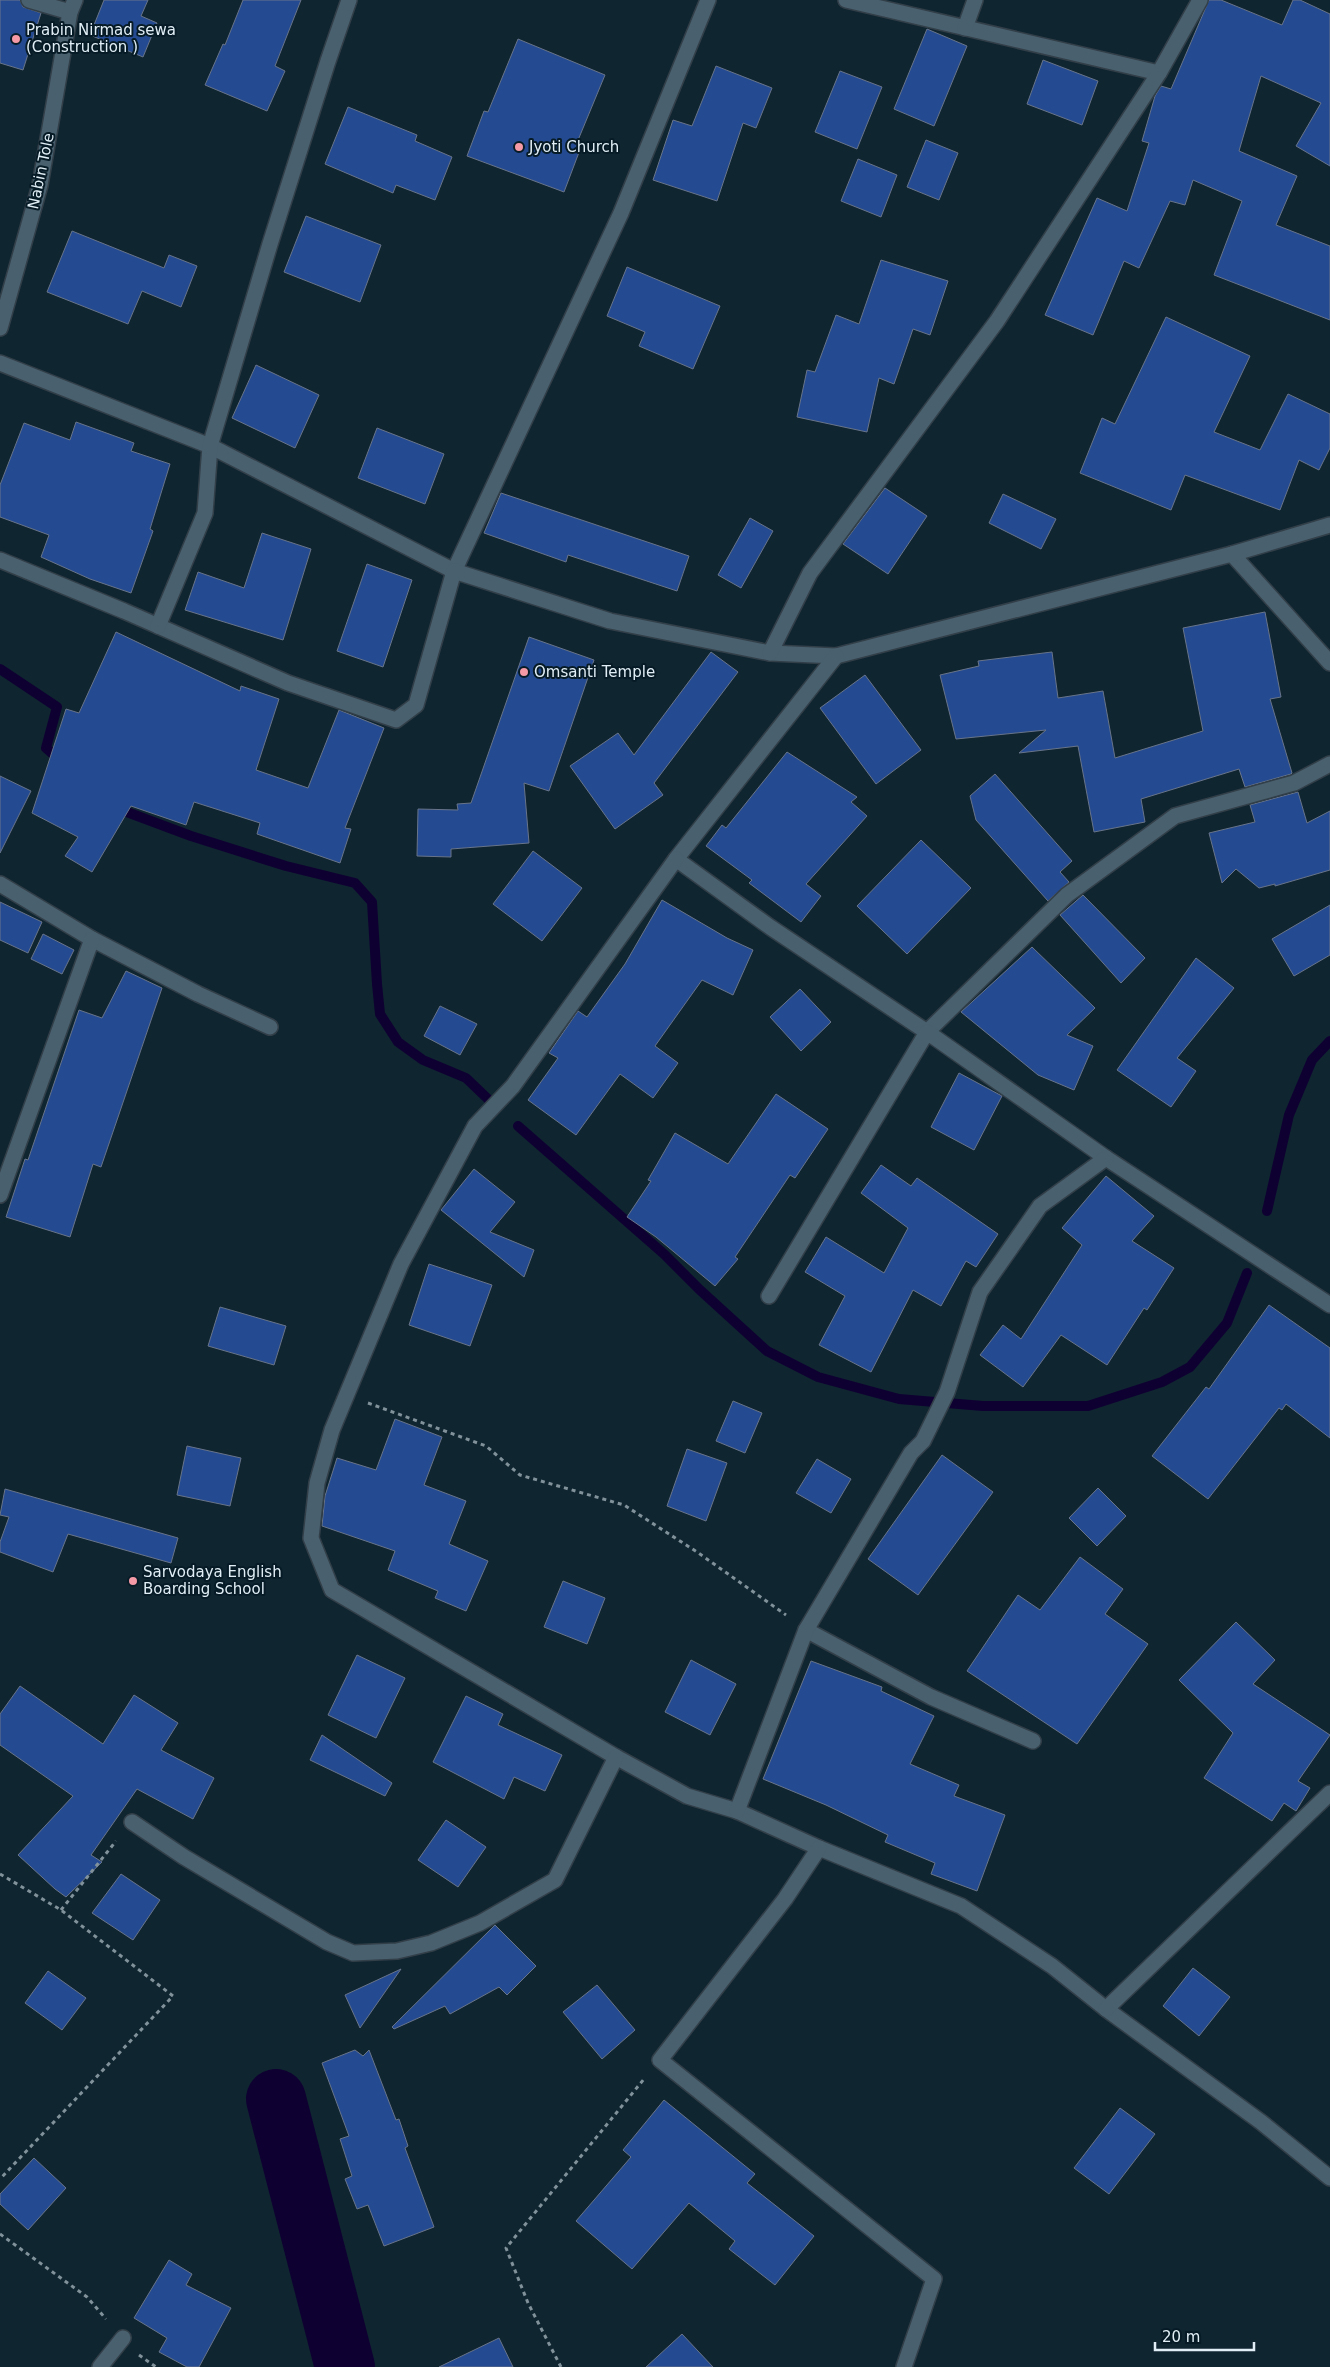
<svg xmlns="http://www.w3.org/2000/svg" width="1330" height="2367" font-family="'DejaVu Sans',sans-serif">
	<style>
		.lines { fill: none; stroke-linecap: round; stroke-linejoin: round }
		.stream { stroke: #0f0032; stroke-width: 10 }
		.river { stroke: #0f0032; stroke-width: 60 }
		.building { fill: #244b92; stroke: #687489 }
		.minor-casing { stroke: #323f49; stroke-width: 18 }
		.path { stroke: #81929b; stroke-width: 3; stroke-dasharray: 4 4; stroke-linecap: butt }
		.minor { stroke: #49606e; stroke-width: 15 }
		.poi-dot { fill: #f49aa6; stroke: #061b26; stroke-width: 2 }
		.labels { text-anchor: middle; stroke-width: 4; stroke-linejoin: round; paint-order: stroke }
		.poi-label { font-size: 15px; fill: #e1eef6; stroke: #061b26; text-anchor: start }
		.street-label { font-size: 15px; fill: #e1eef6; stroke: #061b26 }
	</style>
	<rect width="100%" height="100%" fill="#0f2530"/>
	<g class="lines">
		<g class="stream">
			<path d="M 0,669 L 57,707 L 46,748 L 61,761"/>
			<path d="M 116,808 L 191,836 L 286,866 L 355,883 L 372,902 L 377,984 L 380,1014 L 398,1042 L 423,1060 L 466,1078 L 489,1100"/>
			<path d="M 518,1126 L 664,1254 L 700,1290 L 767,1351 L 818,1377 L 899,1399 L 983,1406 L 1088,1406 L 1162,1382 L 1190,1367 L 1227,1323 L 1247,1273"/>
			<path d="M 1267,1211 L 1289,1115 L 1312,1060 L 1330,1041"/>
		</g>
		<path class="river" d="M 276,2099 L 345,2367"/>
	</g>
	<g class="building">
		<path d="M 0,0 L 20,0 L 23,7 L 41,13 L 23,70 L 0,63 Z"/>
		<path d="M 104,0 L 148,0 L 141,16 L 157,23 L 143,57 L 90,35 Z"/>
		<path d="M 243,0 L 301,0 L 275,66 L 285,71 L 267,111 L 205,85 L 223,44 L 225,45 Z"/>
		<path d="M 1209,0 L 1221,0 L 1282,25 L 1293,0 L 1300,0 L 1330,14 L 1330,166 L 1296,146 L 1321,103 L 1261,76 L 1239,151 L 1297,176 L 1276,225 L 1330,246 L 1330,320 L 1214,275 L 1242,201 L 1193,180 L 1185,205 L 1170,201 L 1139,268 L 1124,261 L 1093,335 L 1045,315 L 1097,198 L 1127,211 L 1149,143 L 1142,141 L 1155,96 L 1161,86 L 1171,89 Z"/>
		<path d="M 927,29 L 967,46 L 934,126 L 894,109 Z"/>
		<path d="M 518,39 L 605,75 L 576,145 L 581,147 L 564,192 L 467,156 L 484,111 L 488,112 Z"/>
		<path d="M 1043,60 L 1098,81 L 1082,125 L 1027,104 Z"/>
		<path d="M 716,66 L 772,88 L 756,128 L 743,123 L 717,201 L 653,180 L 673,120 L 692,126 Z"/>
		<path d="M 840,71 L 882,87 L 857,149 L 815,132 Z"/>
		<path d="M 348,107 L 417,135 L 415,141 L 452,157 L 435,200 L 396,185 L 393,193 L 325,164 Z"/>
		<path d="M 926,140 L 958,153 L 939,200 L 907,187 Z"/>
		<path d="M 858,159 L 897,175 L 881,217 L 841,201 Z"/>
		<path d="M 306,216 L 381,245 L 360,302 L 284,272 Z"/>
		<path d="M 72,231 L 164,268 L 169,255 L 197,266 L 181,307 L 142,291 L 128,324 L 47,292 Z"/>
		<path d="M 881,260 L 948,281 L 930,335 L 913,329 L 894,384 L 879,378 L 867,432 L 797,417 L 807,370 L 815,372 L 836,315 L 859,324 Z"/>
		<path d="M 627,267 L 720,306 L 693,369 L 639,346 L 645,332 L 607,316 Z"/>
		<path d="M 1166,317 L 1250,356 L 1214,432 L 1260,450 L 1288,394 L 1330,414 L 1330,448 L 1319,470 L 1299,460 L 1280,510 L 1185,475 L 1171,510 L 1080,473 L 1102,418 L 1115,424 Z"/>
		<path d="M 256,365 L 319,395 L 295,448 L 232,418 Z"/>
		<path d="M 76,422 L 134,443 L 131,451 L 170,464 L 150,529 L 153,531 L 131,593 L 90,579 L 41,557 L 49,535 L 0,517 L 0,485 L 24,423 L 70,440 Z"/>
		<path d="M 377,428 L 444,454 L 425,504 L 358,478 Z"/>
		<path d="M 885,488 L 927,516 L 888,574 L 843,544 Z"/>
		<path d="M 501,493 L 689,556 L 677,591 L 568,555 L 566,562 L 484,533 Z"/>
		<path d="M 1003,494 L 1056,519 L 1041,549 L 989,523 Z"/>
		<path d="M 750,518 L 773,531 L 741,588 L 718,575 Z"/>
		<path d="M 262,533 L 311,549 L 283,640 L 185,610 L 198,572 L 244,588 Z"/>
		<path d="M 367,564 L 412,580 L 383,667 L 337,651 Z"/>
		<path d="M 1265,612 L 1281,697 L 1270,699 L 1292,773 L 1291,774 L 1245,787 L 1239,769 L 1141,799 L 1145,822 L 1094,832 L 1078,746 L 1019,753 L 1046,730 L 956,739 L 940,675 L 979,666 L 978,661 L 1052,652 L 1058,698 L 1103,691 L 1115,758 L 1203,731 L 1183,628 Z"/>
		<path d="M 116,632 L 240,691 L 241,686 L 279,699 L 256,770 L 308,788 L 339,710 L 384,728 L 345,828 L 351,829 L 340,863 L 257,834 L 260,823 L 194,802 L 186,825 L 131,806 L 92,872 L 65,856 L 78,837 L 32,813 L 66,709 L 79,713 Z"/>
		<path d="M 529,637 L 594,660 L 549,791 L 524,783 L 529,843 L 451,849 L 451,857 L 417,856 L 418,809 L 458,810 L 457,804 L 471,803 Z"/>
		<path d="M 711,652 L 738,672 L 654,783 L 663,795 L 615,829 L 570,766 L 618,733 L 634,755 Z"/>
		<path d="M 865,675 L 921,750 L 876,784 L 820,708 Z"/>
		<path d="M 787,752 L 857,797 L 851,802 L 867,816 L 806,884 L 821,896 L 801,922 L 749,883 L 752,880 L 706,846 L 722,825 L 726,828 Z"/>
		<path d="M 995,774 L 1072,861 L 1060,872 L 1069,882 L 1048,901 L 976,820 L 970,796 Z"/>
		<path d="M 0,776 L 31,791 L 0,853 Z"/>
		<path d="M 1298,792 L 1307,823 L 1330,811 L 1330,870 L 1275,886 L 1275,884 L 1259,888 L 1236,869 L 1222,883 L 1209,833 L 1255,822 L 1250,805 Z"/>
		<path d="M 921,840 L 971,888 L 907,954 L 857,906 Z"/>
		<path d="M 533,851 L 582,888 L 542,941 L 493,904 Z"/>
		<path d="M 1083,895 L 1145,958 L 1121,983 L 1060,915 Z"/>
		<path d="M 662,900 L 727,938 L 753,950 L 733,995 L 702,980 L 655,1046 L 678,1063 L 653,1098 L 620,1074 L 576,1135 L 528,1100 L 558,1058 L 549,1053 L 578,1011 L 587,1017 L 625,964 Z"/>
		<path d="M 0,902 L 42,922 L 28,953 L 0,940 Z"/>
		<path d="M 1330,905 L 1330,955 L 1294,976 L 1272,939 Z"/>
		<path d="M 43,934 L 74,950 L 62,974 L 31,959 Z"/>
		<path d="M 1032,947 L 1095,1008 L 1067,1035 L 1093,1046 L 1074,1090 L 1038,1075 L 961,1012 Z"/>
		<path d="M 1196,958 L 1234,988 L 1177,1058 L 1196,1071 L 1171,1107 L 1117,1070 Z"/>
		<path d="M 126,971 L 162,988 L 101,1167 L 93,1164 L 70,1237 L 6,1217 L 25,1159 L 28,1160 L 79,1010 L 102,1018 Z"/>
		<path d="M 800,989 L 831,1022 L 801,1051 L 770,1017 Z"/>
		<path d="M 440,1006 L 477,1024 L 460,1055 L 424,1036 Z"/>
		<path d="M 959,1073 L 1002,1096 L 974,1150 L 931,1127 Z"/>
		<path d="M 776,1094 L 828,1129 L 795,1178 L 790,1175 L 735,1257 L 738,1259 L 715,1286 L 656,1237 L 627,1217 L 651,1181 L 648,1180 L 675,1133 L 728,1164 Z"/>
		<path d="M 881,1165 L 911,1186 L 917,1178 L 998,1234 L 976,1267 L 966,1261 L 941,1306 L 913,1290 L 871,1372 L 819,1345 L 845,1296 L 805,1272 L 826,1237 L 884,1273 L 908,1228 L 861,1193 Z"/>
		<path d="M 474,1169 L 515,1202 L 490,1232 L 534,1250 L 524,1277 L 441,1210 Z"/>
		<path d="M 1106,1176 L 1154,1216 L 1132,1241 L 1174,1268 L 1147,1310 L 1144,1308 L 1107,1365 L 1061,1335 L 1023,1387 L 980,1355 L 1003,1325 L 1021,1339 L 1082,1245 L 1062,1228 Z"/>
		<path d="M 429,1264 L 492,1285 L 470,1346 L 409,1325 Z"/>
		<path d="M 1269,1305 L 1330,1348 L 1330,1438 L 1286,1404 L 1282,1410 L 1279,1408 L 1208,1499 L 1152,1456 L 1206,1387 L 1209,1389 Z"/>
		<path d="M 220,1307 L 286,1326 L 274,1365 L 208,1346 Z"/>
		<path d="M 733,1401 L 762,1413 L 745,1453 L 716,1441 Z"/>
		<path d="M 395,1419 L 442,1437 L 424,1485 L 466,1501 L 449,1544 L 488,1561 L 466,1611 L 435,1598 L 438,1591 L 388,1570 L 395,1551 L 322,1526 L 325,1496 L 337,1458 L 376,1470 Z"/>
		<path d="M 187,1446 L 241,1458 L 230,1506 L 177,1495 Z"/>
		<path d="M 687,1449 L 727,1463 L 706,1521 L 667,1506 Z"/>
		<path d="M 942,1455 L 993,1492 L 918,1595 L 868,1559 Z"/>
		<path d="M 817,1459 L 851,1479 L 831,1513 L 796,1493 Z"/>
		<path d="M 1098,1488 L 1126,1516 L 1097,1546 L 1069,1518 Z"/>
		<path d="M 5,1489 L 178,1538 L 171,1563 L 68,1534 L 53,1572 L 0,1552 L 0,1542 L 9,1517 L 0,1515 Z"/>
		<path d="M 1080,1557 L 1123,1589 L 1105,1614 L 1148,1644 L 1077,1744 L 967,1671 L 1018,1595 L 1040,1610 Z"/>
		<path d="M 563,1581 L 605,1598 L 587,1644 L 544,1627 Z"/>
		<path d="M 1236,1622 L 1275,1660 L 1253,1684 L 1330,1735 L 1298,1781 L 1310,1788 L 1296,1811 L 1284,1803 L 1272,1821 L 1204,1778 L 1233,1733 L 1179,1680 Z"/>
		<path d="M 357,1655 L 405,1678 L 376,1738 L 328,1715 Z"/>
		<path d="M 691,1660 L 736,1684 L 710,1735 L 665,1712 Z"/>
		<path d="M 811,1661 L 882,1687 L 881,1691 L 934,1716 L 910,1764 L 959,1785 L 954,1796 L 1005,1815 L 977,1891 L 931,1874 L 935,1863 L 885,1842 L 888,1835 L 826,1805 L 763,1779 Z"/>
		<path d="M 20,1686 L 103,1744 L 134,1695 L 178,1723 L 161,1750 L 214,1778 L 193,1819 L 137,1789 L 91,1855 L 102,1862 L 66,1897 L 55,1889 L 18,1855 L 73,1796 L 0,1745 L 0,1714 Z"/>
		<path d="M 466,1696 L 503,1714 L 498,1725 L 562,1755 L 545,1791 L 514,1777 L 504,1799 L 433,1762 Z"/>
		<path d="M 322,1735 L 392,1783 L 385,1796 L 310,1760 Z"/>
		<path d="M 446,1820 L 486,1847 L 458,1887 L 418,1860 Z"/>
		<path d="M 121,1874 L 160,1900 L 133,1940 L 92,1913 Z"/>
		<path d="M 495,1925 L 536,1966 L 507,1995 L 499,1987 L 450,2014 L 445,2006 L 394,2029 L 392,2027 Z"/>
		<path d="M 1193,1968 L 1230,1997 L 1199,2036 L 1163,2006 Z"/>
		<path d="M 401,1969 L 360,2028 L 345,1995 Z"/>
		<path d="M 48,1971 L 86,1998 L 62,2030 L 25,2003 Z"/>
		<path d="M 597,1985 L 635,2030 L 602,2059 L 563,2012 Z"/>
		<path d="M 355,2050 L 363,2056 L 369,2050 L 396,2120 L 399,2119 L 408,2146 L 405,2148 L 434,2227 L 384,2246 L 368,2205 L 357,2209 L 345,2179 L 352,2176 L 340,2139 L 349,2136 L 322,2063 Z"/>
		<path d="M 664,2100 L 755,2174 L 747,2183 L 814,2236 L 775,2285 L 729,2249 L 735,2241 L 689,2203 L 632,2269 L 576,2221 L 631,2157 L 623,2150 Z"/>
		<path d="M 1120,2108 L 1155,2134 L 1109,2194 L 1074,2168 Z"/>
		<path d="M 34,2158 L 66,2188 L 28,2230 L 0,2204 L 0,2194 Z"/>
		<path d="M 169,2260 L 192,2274 L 186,2285 L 231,2308 L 199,2367 L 187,2367 L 159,2352 L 167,2338 L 134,2318 Z"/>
		<path d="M 682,2334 L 713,2367 L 646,2367 Z"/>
		<path d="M 499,2338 L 513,2367 L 439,2367 Z"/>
	</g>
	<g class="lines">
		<g class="minor-casing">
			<g id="minor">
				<path d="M 29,0 L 70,12"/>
				<path d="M 846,0 L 1159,73"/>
				<path d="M 965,28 L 975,0"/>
				<path d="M 0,328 L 40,185 L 70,12 L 75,0"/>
				<path d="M 0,363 L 210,446 L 454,571 L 621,213 L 708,0"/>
				<path d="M 1232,554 L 1330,663"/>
				<path d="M 0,560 L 124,611 L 288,683 L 396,720 L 416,705 L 454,571 L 610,621 L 770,653 L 836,656 L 1232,554 L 1330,525"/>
				<path d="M 158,626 L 205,513 L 210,446 L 270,244 L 328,61 L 349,0"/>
				<path d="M 770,653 L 810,573 L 997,321 L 1159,73 L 1200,0"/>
				<path d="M 836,656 L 676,859 L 770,927 L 927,1032 L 1067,895 L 1175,816 L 1294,783 L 1330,764"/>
				<path d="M 676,859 L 513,1086 L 475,1126 L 401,1264 L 332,1430 L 317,1483 L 311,1538 L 332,1590 L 616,1757 L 687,1796 L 737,1811 L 819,1848 L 961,1906 L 1052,1966 L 1106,2009 L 1261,2122 L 1330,2178"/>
				<path d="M 0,884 L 92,939 L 198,994 L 270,1027"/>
				<path d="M 0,1195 L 92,939"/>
				<path d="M 769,1296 L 927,1032 L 1106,1158 L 1330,1305"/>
				<path d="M 806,1630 L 931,1697 L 1033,1741"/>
				<path d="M 737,1811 L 806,1630 L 911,1453 L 923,1441 L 947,1392 L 980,1292 L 1040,1206 L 1106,1158"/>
				<path d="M 132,1822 L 184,1857 L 327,1942 L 353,1953 L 397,1951 L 431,1943 L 480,1923 L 555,1880 L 616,1757"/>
				<path d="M 819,1848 L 785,1899 L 660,2060 L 934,2279 L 904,2367"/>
				<path d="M 1106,2009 L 1330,1793"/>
				<path d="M 100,2367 L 123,2338"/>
			</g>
		</g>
		<g class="path">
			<path d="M 368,1403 L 486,1446 L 520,1475 L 624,1505 L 697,1552 L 786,1615"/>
			<path d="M 0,1874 L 61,1910 L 173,1996 L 0,2179"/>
			<path d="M 61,1910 L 116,1841"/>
			<path d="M 0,2234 L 87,2297 L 106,2319"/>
			<path d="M 139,2355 L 156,2367"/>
			<path d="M 561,2367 L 528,2303 L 506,2248 L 644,2079"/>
		</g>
		<use href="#minor" class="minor"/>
	</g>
	<g class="poi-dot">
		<circle cx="16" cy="39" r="5"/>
		<circle cx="519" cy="147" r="5"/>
		<circle cx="524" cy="672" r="5"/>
		<circle cx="133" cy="1581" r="5"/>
	</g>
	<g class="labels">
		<g class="poi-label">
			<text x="26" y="35">Prabin Nirmad sewa<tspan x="26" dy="17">(Construction )</tspan></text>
			<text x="529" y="152">Jyoti Church</text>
			<text x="534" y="677">Omsanti Temple</text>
			<text x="143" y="1577">Sarvodaya English<tspan x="143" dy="17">Boarding School</tspan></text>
		</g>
		<g class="street-label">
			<text transform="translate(41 171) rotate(-78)" y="5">Nabin Tole</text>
		</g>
	</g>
	<path d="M1155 2342v8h99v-8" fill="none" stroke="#e1eef6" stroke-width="2.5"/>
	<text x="1162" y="2342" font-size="15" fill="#e1eef6" stroke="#061b26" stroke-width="4" paint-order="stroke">20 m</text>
</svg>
